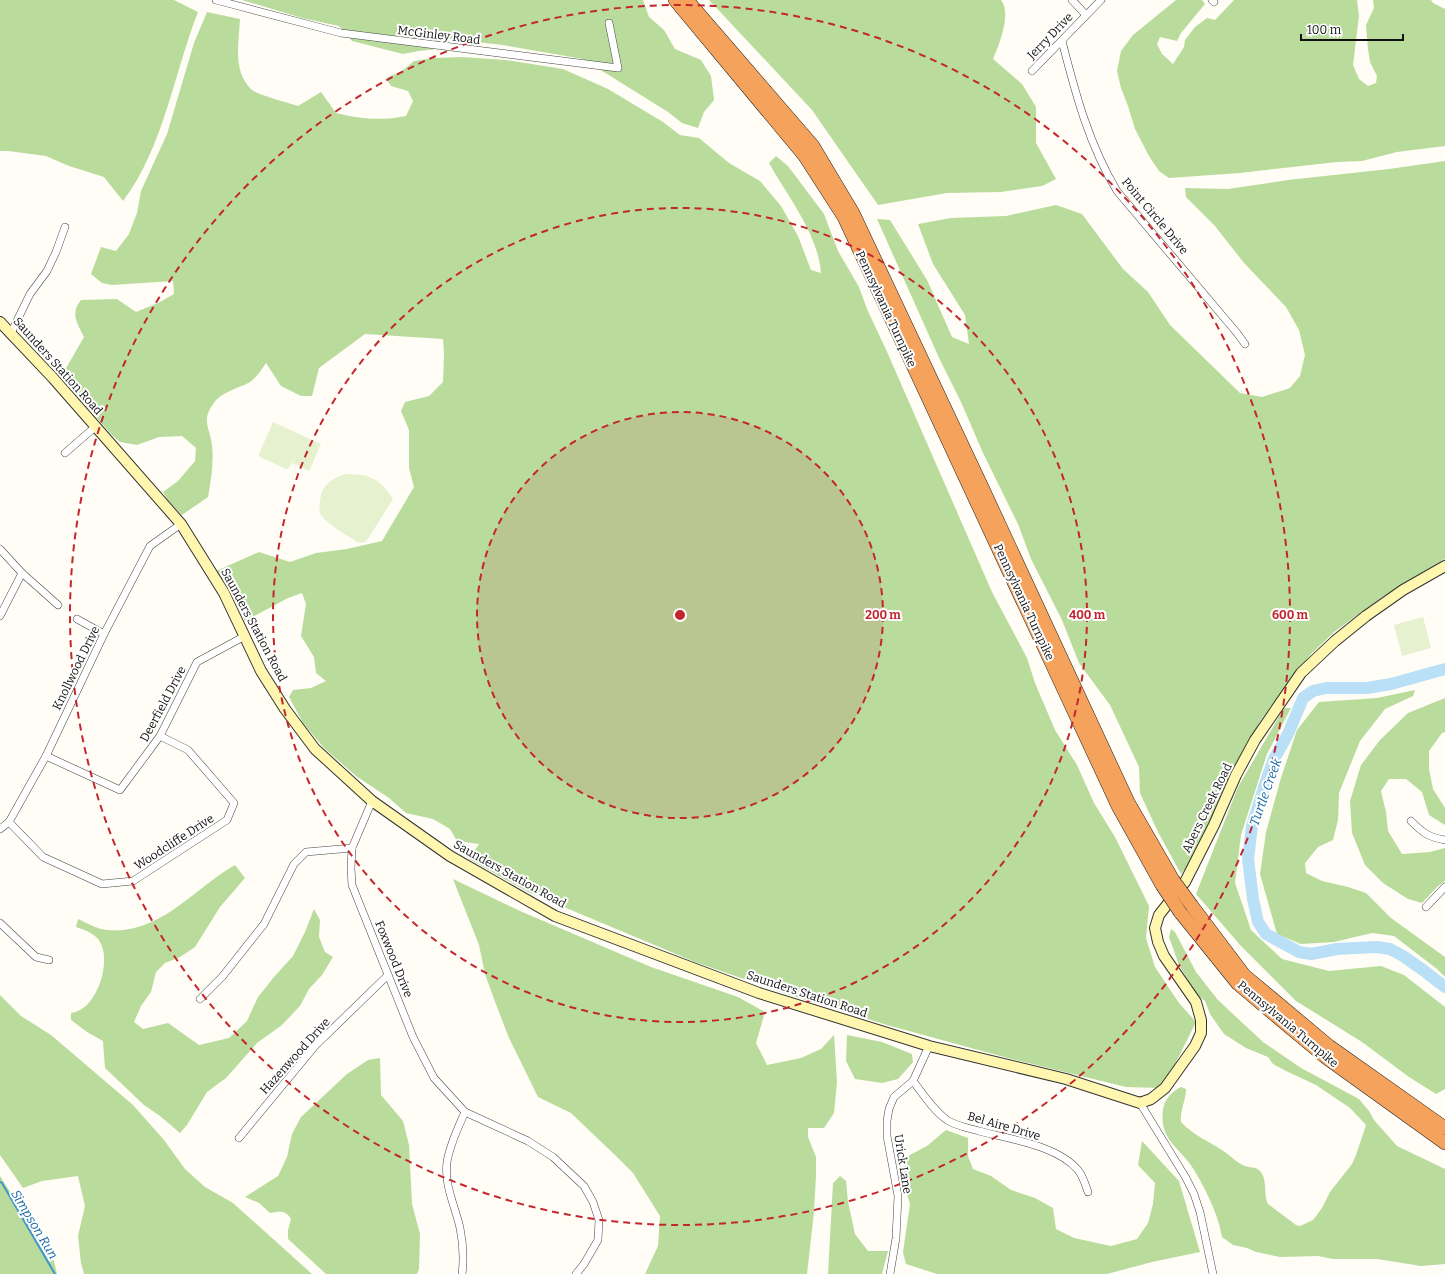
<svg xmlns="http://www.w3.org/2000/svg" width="1445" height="1274" font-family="Bitter,serif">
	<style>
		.forest { fill: #b9dc9c }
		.pitch { fill: #e6f2cf }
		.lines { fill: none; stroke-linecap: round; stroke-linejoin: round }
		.stream { stroke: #3f96cf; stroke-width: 2 }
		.river { stroke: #b9e0f7; stroke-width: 12 }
		.street-casing { stroke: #444; stroke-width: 8 }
		.secondary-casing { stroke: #333; stroke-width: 12 }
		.highway-casing { stroke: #222; stroke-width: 14 }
		.street { stroke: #fff; stroke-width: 7 }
		.secondary { stroke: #fff6b0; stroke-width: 10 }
		.highway { stroke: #f5a25d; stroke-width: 13 }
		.highway-bridge-casing { stroke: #222; stroke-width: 14; stroke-linecap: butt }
		.highway-bridge { stroke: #f5a25d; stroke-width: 13 }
		.ring { fill: none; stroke: #c4262e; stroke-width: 2; stroke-dasharray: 7 5 }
		.labels { text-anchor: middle; stroke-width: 4; stroke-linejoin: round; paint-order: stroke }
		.street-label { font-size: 12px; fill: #111; stroke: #fff }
		.water-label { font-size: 13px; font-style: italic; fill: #1768a6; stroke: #fff }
		.centre { fill: #c4262e; stroke: #fff; stroke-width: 2 }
		.ring-label { font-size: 12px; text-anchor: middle; font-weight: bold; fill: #c4262e; stroke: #fff; stroke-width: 4; stroke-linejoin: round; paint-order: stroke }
	</style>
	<rect width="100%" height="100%" fill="#fffdf5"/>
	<g class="forest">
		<path d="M 0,0 L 174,0 L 198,12 C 174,73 163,149 123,201 L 104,177 L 69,166 L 46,156 L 8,151 L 0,151 Z"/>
		<path d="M 242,0 L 643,0 L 649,17 L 664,30 L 675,49 L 701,60 L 711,76 L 714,100 L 704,112 L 698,128 L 682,123 L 668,112 L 583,59 L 503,45 L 448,39 L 436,49 L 419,51 L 403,54 L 352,41 L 339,26 L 302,18 Z"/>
		<path d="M 709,0 L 1001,0 C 1012,13 999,45 993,59 L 1022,84 L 1036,107 L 1036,143 L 1056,179 L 1042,186 L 1001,192 L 947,193 L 878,205 L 812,110 Z"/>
		<path d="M 1176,0 L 1202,0 L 1205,4 L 1181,33 L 1177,41 L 1160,37 L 1157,44 L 1162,54 L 1173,64 L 1184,47 L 1185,40 L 1195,27 L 1207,18 L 1215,20 L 1234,0 L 1357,0 L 1359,16 L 1353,65 L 1359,79 L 1368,86 L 1376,83 L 1377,76 L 1370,62 L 1368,49 L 1366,25 L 1374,8 L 1373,0 L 1431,0 L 1433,3 L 1445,9 L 1445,146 L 1397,152 L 1362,161 L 1337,162 L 1240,173 L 1169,178 L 1159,171 L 1149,156 L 1135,129 L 1128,106 L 1121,88 L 1117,71 L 1121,51 L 1133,35 Z"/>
		<path d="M 207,12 L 240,19 C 239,42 232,72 252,90 C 258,95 289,103 298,106 L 321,92 L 336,113 C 361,119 381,121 406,116 L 413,101 L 408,91 L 391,86 L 386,78 L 402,71 L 414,61 L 434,58 L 462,57 L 506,60 L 563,69 L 608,89 L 663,122 L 680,135 L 699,138 L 729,163 L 760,181 L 781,206 L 798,236 L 811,270 L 821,273 C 818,234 788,197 769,163 L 776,156 L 788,166 L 824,214 L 838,251 L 859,287 L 867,309 L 888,354 L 992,592 L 1027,658 L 1035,683 L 1055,730 L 1077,765 L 1094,803 L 1115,837 L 1149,906 L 1146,938 L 1155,967 L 1179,1003 L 1196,1022 L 1169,1076 L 1159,1088 L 1126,1087 L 1004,1057 L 887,1025 L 790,995 L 695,962 L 528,892 L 469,859 L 479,844 L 457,841 L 450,829 L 433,819 L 406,813 L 389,798 L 356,776 L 325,749 L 303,723 L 289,697 L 293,690 L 311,688 L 326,681 L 316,673 L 314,657 L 301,636 L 306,604 L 302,593 L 288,598 L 245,621 L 237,605 L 216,571 L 259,552 L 290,562 L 316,553 L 347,549 L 382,541 L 414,487 L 409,468 L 409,430 L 401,411 L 405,402 L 429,396 L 443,382 L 444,354 L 443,339 L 365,334 L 319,368 L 312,396 L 301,396 L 281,386 L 266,363 C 262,369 256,378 250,382 C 238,389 222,391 213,404 C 201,421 210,428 212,445 C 214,462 211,480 208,497 L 182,515 L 169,502 L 163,492 L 178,481 L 195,461 L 196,448 L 182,436 L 159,437 L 137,445 L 120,442 L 111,434 L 61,377 L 84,337 C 77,323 70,313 81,300 L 117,299 L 136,312 L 158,303 L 174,294 L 173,281 L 112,285 L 102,283 L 91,274 L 101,247 L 116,251 L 129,234 L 137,213 L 141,191 L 167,134 L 194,43 Z"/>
		<path d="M 1445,161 L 1445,559 L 1382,597 L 1334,632 L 1311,654 L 1261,720 L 1237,764 L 1216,811 L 1203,836 L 1192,861 L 1181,874 L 1158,832 L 1140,793 L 1139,767 L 1110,705 L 1079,663 L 1062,620 L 1031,559 L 1018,524 L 983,453 L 961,402 L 940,360 L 877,219 L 890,220 L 927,280 L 952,337 L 969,344 L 965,315 L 933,264 L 918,224 L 951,218 L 1006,216 L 1056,205 L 1082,214 L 1123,269 L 1148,292 L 1170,325 L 1240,393 L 1262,397 L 1290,388 L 1300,376 L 1305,355 L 1299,330 L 1286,307 L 1244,263 L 1215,226 L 1186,197 L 1185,188 L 1228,189 L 1288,180 L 1389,169 Z"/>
		<path d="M 1415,690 L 1413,696 L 1385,709 L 1360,741 L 1339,793 L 1338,820 L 1333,840 L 1318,847 L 1305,863 L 1306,873 L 1322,881 L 1348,887 L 1366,893 L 1391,918 L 1445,957 L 1445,977 L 1437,969 L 1394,936 L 1372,933 L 1334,942 L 1301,944 L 1277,934 L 1260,874 L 1266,832 L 1281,778 L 1297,730 L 1319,702 L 1377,698 Z"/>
		<path d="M 1445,698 L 1445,732 L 1442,733 L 1429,751 L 1429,769 L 1433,789 L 1445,808 L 1445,825 L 1429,815 L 1422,792 L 1406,779 L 1389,779 L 1381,791 L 1386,812 L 1388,831 L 1402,854 L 1430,852 L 1445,848 L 1445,881 L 1437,887 L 1422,903 L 1408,899 L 1383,883 L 1365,865 L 1352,833 L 1350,801 L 1361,765 L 1380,740 L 1408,713 Z"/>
		<path d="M 1284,708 L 1291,708 L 1267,754 L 1241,835 L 1235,883 L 1251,930 L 1282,959 L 1329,971 L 1381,966 L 1404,975 L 1445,1007 L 1445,1089 L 1436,1094 L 1409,1077 L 1362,1042 L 1296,1001 L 1241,946 L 1196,894 L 1238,787 Z"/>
		<path d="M 235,865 L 245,878 L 220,907 L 195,947 L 180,957 L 165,963 L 156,972 L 151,992 L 141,1006 L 134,1022 L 143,1029 L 168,1023 L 199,1045 L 229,1038 L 247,1021 L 258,997 L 274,977 L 293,956 L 305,932 L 314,909 L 320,920 L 319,937 L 325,952 L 333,957 L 322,975 L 309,989 L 300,1006 L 282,1025 L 257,1043 L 226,1078 L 207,1092 L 187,1125 L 180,1133 L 160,1116 L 144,1105 L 105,1068 L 103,1041 L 87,1032 L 71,1020 L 71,1013 C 96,1011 111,964 101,944 C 97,934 85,930 76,927 L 78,919 C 87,923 97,929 107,930 C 160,935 193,889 235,865 Z"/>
		<path d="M 453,879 L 520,911 L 651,967 L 738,997 L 765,1012 L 756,1043 L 767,1065 L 801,1058 L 821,1049 L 834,1035 L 837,1082 L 834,1113 L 824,1128 L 808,1128 L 808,1137 L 816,1157 L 816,1176 L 814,1212 L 807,1274 L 645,1274 L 658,1246 L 660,1216 L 633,1173 L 616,1156 L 571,1113 L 538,1097 L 509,1038 L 494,999 L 485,974 L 479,945 Z"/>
		<path d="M 1171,929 L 1175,932 L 1196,972 L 1218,1000 L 1263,1042 L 1301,1068 L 1359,1099 L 1369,1111 L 1374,1120 L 1397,1146 L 1445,1169 L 1445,1264 L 1421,1266 L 1377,1259 L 1333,1259 L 1318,1256 L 1280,1257 L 1256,1252 L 1247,1248 L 1233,1245 L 1222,1237 C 1219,1216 1205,1188 1194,1170 C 1180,1147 1159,1141 1163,1110 C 1164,1100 1172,1091 1181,1087 L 1186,1089 C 1186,1100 1180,1110 1181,1122 C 1193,1135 1208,1141 1222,1150 C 1230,1155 1237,1163 1245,1166 C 1250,1168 1255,1166 1260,1171 C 1268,1180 1263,1194 1268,1204 L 1296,1225 L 1300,1226 L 1313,1220 L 1322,1208 L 1330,1192 L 1352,1164 L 1356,1155 L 1366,1125 L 1350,1108 L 1316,1085 L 1286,1071 L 1273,1064 L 1268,1057 L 1246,1048 L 1224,1034 L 1210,1014 L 1205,1001 L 1197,995 L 1179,965 L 1169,937 Z"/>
		<path d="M 0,995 L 21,1016 L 51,1035 L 133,1105 L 164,1140 L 185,1169 L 205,1187 L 233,1203 L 312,1274 L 84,1274 L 81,1263 L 78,1236 L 85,1206 L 78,1176 L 42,1181 L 23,1188 L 0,1155 Z"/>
		<path d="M 847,1035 L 882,1042 L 912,1054 L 913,1062 L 898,1079 L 882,1083 L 855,1079 L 846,1061 Z"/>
		<path d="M 380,1058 L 381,1095 L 403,1121 L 409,1145 L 412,1204 L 420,1234 L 419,1269 L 417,1274 L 326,1274 L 288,1239 L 288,1230 L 291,1219 C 286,1210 280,1211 270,1213 L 259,1203 L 245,1197 L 278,1176 L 287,1157 L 292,1134 L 301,1117 L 347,1074 L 368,1060 Z"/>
		<path d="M 946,1130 L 968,1138 L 968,1156 L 973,1169 L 991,1176 L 1011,1190 L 1035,1198 L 1053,1208 L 1056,1229 L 1074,1238 L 1111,1246 L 1137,1239 L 1148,1223 L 1153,1204 L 1155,1183 L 1138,1165 L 1142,1141 L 1179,1181 L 1200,1252 L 1152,1262 L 1107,1274 L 937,1274 L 906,1264 L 903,1252 L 910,1204 L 901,1173 L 908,1156 L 927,1146 Z"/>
		<path d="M 0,1176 L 54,1261 L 57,1274 L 0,1274 Z"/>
		<path d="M 840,1176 L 846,1181 L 848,1202 L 855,1234 L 868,1251 L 888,1251 L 882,1274 L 828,1274 L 833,1183 Z"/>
	</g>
	<g class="pitch">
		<path d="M 273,422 L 321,444 L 309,471 L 292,463 L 302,442 L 289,468 L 286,469 L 260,457 L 259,454 Z"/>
		<path d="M 345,474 C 369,474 380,478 393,499 L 366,542 L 362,543 L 357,542 C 347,535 328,525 321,515 C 319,511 319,507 320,503 C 321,485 330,480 345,474 Z"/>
		<path d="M 1423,617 L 1431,648 L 1402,656 L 1394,625 Z"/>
	</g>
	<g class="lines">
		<path class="stream" d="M 0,1182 L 2,1183 L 55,1274"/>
		<path class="river" d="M 1445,669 L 1391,684 L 1367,688 L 1326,688 L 1313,691 L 1303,698 L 1288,734 L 1274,759 L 1266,781 L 1252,826 L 1248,859 L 1253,899 L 1258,922 L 1266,934 L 1299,952 L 1311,954 L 1337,949 L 1376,947 L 1390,949 L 1403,956 L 1423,970 L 1445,987"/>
		<g class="street-casing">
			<g id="street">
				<path d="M 216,0 L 341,33 L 618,68 L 609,23"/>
				<path d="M 1072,0 L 1086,15"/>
				<path d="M 1212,0 L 1214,2"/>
				<path d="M 1062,41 C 1075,92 1089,145 1117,191 L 1237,333 L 1245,344"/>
				<path d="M 1032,71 L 1101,0"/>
				<path d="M 11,333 L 30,294 L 47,271 L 56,252 L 65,227"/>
				<path d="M 65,453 L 95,427"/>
				<path d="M 0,549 L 22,573 L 58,605"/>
				<path d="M 0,616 L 22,573"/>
				<path d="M 77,619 L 104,634"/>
				<path d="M 46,756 L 120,790 L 160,736 L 197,662 L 245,636"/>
				<path d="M 372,801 L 352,848 L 351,868 L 352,885 L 413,1037 L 434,1078 L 465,1112 L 528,1141 L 553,1157 L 584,1186 L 593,1202 L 599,1220 L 598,1240 L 584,1264 L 576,1274"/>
				<path d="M 1411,821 C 1423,833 1428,837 1445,840"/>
				<path d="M 9,822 L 43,857 L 102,884 L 133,881 L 227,820 L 234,803 L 188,750 L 160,736"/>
				<path d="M 0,829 L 9,822 L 46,756 L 104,634 L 150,546 L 181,524"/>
				<path d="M 1426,907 L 1445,887"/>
				<path d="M 0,923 L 36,957 L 49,960"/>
				<path d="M 200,999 L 222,977 L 264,924 L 294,864 L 306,852 L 352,848"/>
				<path d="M 913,1081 C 923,1094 933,1110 947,1120 C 956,1126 968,1128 979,1131 C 1009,1139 1057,1145 1078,1170 C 1083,1176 1085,1184 1088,1192"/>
				<path d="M 1140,1103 L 1186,1178 L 1194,1194 L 1200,1212 L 1213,1274"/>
				<path d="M 239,1138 L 315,1046 L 388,975"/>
				<path d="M 462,1274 C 464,1259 463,1243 460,1228 C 455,1206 444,1185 447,1162 C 450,1144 458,1128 465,1112"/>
				<path d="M 890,1274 L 896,1238 L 898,1196 L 887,1136 L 887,1121 L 889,1109 L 894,1097 L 913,1081 L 929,1046"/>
			</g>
		</g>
		<g class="secondary-casing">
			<path id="secondary" d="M 0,322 L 53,378 L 181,524 L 224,593 L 261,671 L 285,709 L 315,749 L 372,801 L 450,856 L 555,916 L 759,993 L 929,1046 L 1066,1079 L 1140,1103 L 1151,1099 L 1165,1088 L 1195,1046 L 1201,1033 L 1201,1020 L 1196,1002 L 1164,956 L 1158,942 L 1155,928 L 1159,915 L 1185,882 L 1214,825 L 1236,775 L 1255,740 L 1301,673 L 1335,641 L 1366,616 L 1403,590 L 1445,566"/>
		</g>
		<g class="highway-casing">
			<g id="highway">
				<path d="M 675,0 L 804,155 L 844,217 L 1118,806 L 1162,885"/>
				<path d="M 687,0 L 813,146 L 853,213 L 981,485 L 1128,802 L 1173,880"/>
				<path d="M 1192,906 L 1244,975 L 1329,1046 L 1445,1128"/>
				<path d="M 1180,912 L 1238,984 L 1324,1056 L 1445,1143"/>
			</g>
		</g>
		<use href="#street" class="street"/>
		<use href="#secondary" class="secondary"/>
		<use href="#highway" class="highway"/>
		<g class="highway-bridge-casing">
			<g id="highway-bridge">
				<path d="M 1173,880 L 1192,906"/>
				<path d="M 1162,885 L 1180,912"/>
			</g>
		</g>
		<use href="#highway-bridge" class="highway-bridge"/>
	</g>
	<circle cx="680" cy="615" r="203" fill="#c4262e" fill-opacity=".12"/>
	<g class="ring">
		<circle cx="680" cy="615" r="203"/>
		<circle cx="680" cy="615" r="407"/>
		<circle cx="680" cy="615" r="610"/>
	</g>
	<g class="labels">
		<g class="street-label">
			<text transform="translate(439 35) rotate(7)" y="4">McGinley Road</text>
			<text transform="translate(1050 36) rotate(-46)" y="4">Jerry Drive</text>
			<text transform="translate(1155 216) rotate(50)" y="4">Point Circle Drive</text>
			<text transform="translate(886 309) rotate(65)" y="4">Pennsylvania Turnpike</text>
			<text transform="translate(58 366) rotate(48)" y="4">Saunders Station Road</text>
			<text transform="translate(1024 602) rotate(65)" y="4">Pennsylvania Turnpike</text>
			<text transform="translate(254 625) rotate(62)" y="4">Saunders Station Road</text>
			<text transform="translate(76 668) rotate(-64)" y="4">Knollwood Drive</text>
			<text transform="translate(163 704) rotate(-62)" y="4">Deerfield Drive</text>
			<text transform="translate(1207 808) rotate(-64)" y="4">Abers Creek Road</text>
			<text transform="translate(174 842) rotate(-33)" y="4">Woodcliffe Drive</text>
			<text transform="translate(510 874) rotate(29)" y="4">Saunders Station Road</text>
			<text transform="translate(394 959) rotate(68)" y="4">Foxwood Drive</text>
			<text transform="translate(807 994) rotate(18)" y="4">Saunders Station Road</text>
			<text transform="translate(1288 1024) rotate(40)" y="4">Pennsylvania Turnpike</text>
			<text transform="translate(295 1056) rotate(-48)" y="4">Hazenwood Drive</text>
			<text transform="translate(1004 1126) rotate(16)" y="4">Bel Aire Drive</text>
			<text transform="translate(903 1164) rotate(81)" y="4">Urick Lane</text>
		</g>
		<g class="water-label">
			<text transform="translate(1265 792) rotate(-70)" y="5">Turtle Creek</text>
			<text transform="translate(35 1224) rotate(59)" y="5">Simpson Run</text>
		</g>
	</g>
	<circle cx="680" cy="615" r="6" class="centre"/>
	<g class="ring-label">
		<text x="883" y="619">200 m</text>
		<text x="1087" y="619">400 m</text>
		<text x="1290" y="619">600 m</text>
	</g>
	<path d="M1301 34v6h102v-6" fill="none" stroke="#111111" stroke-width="2"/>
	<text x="1307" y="34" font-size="12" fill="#111111" stroke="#ffffff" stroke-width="3" paint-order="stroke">100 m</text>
</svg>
